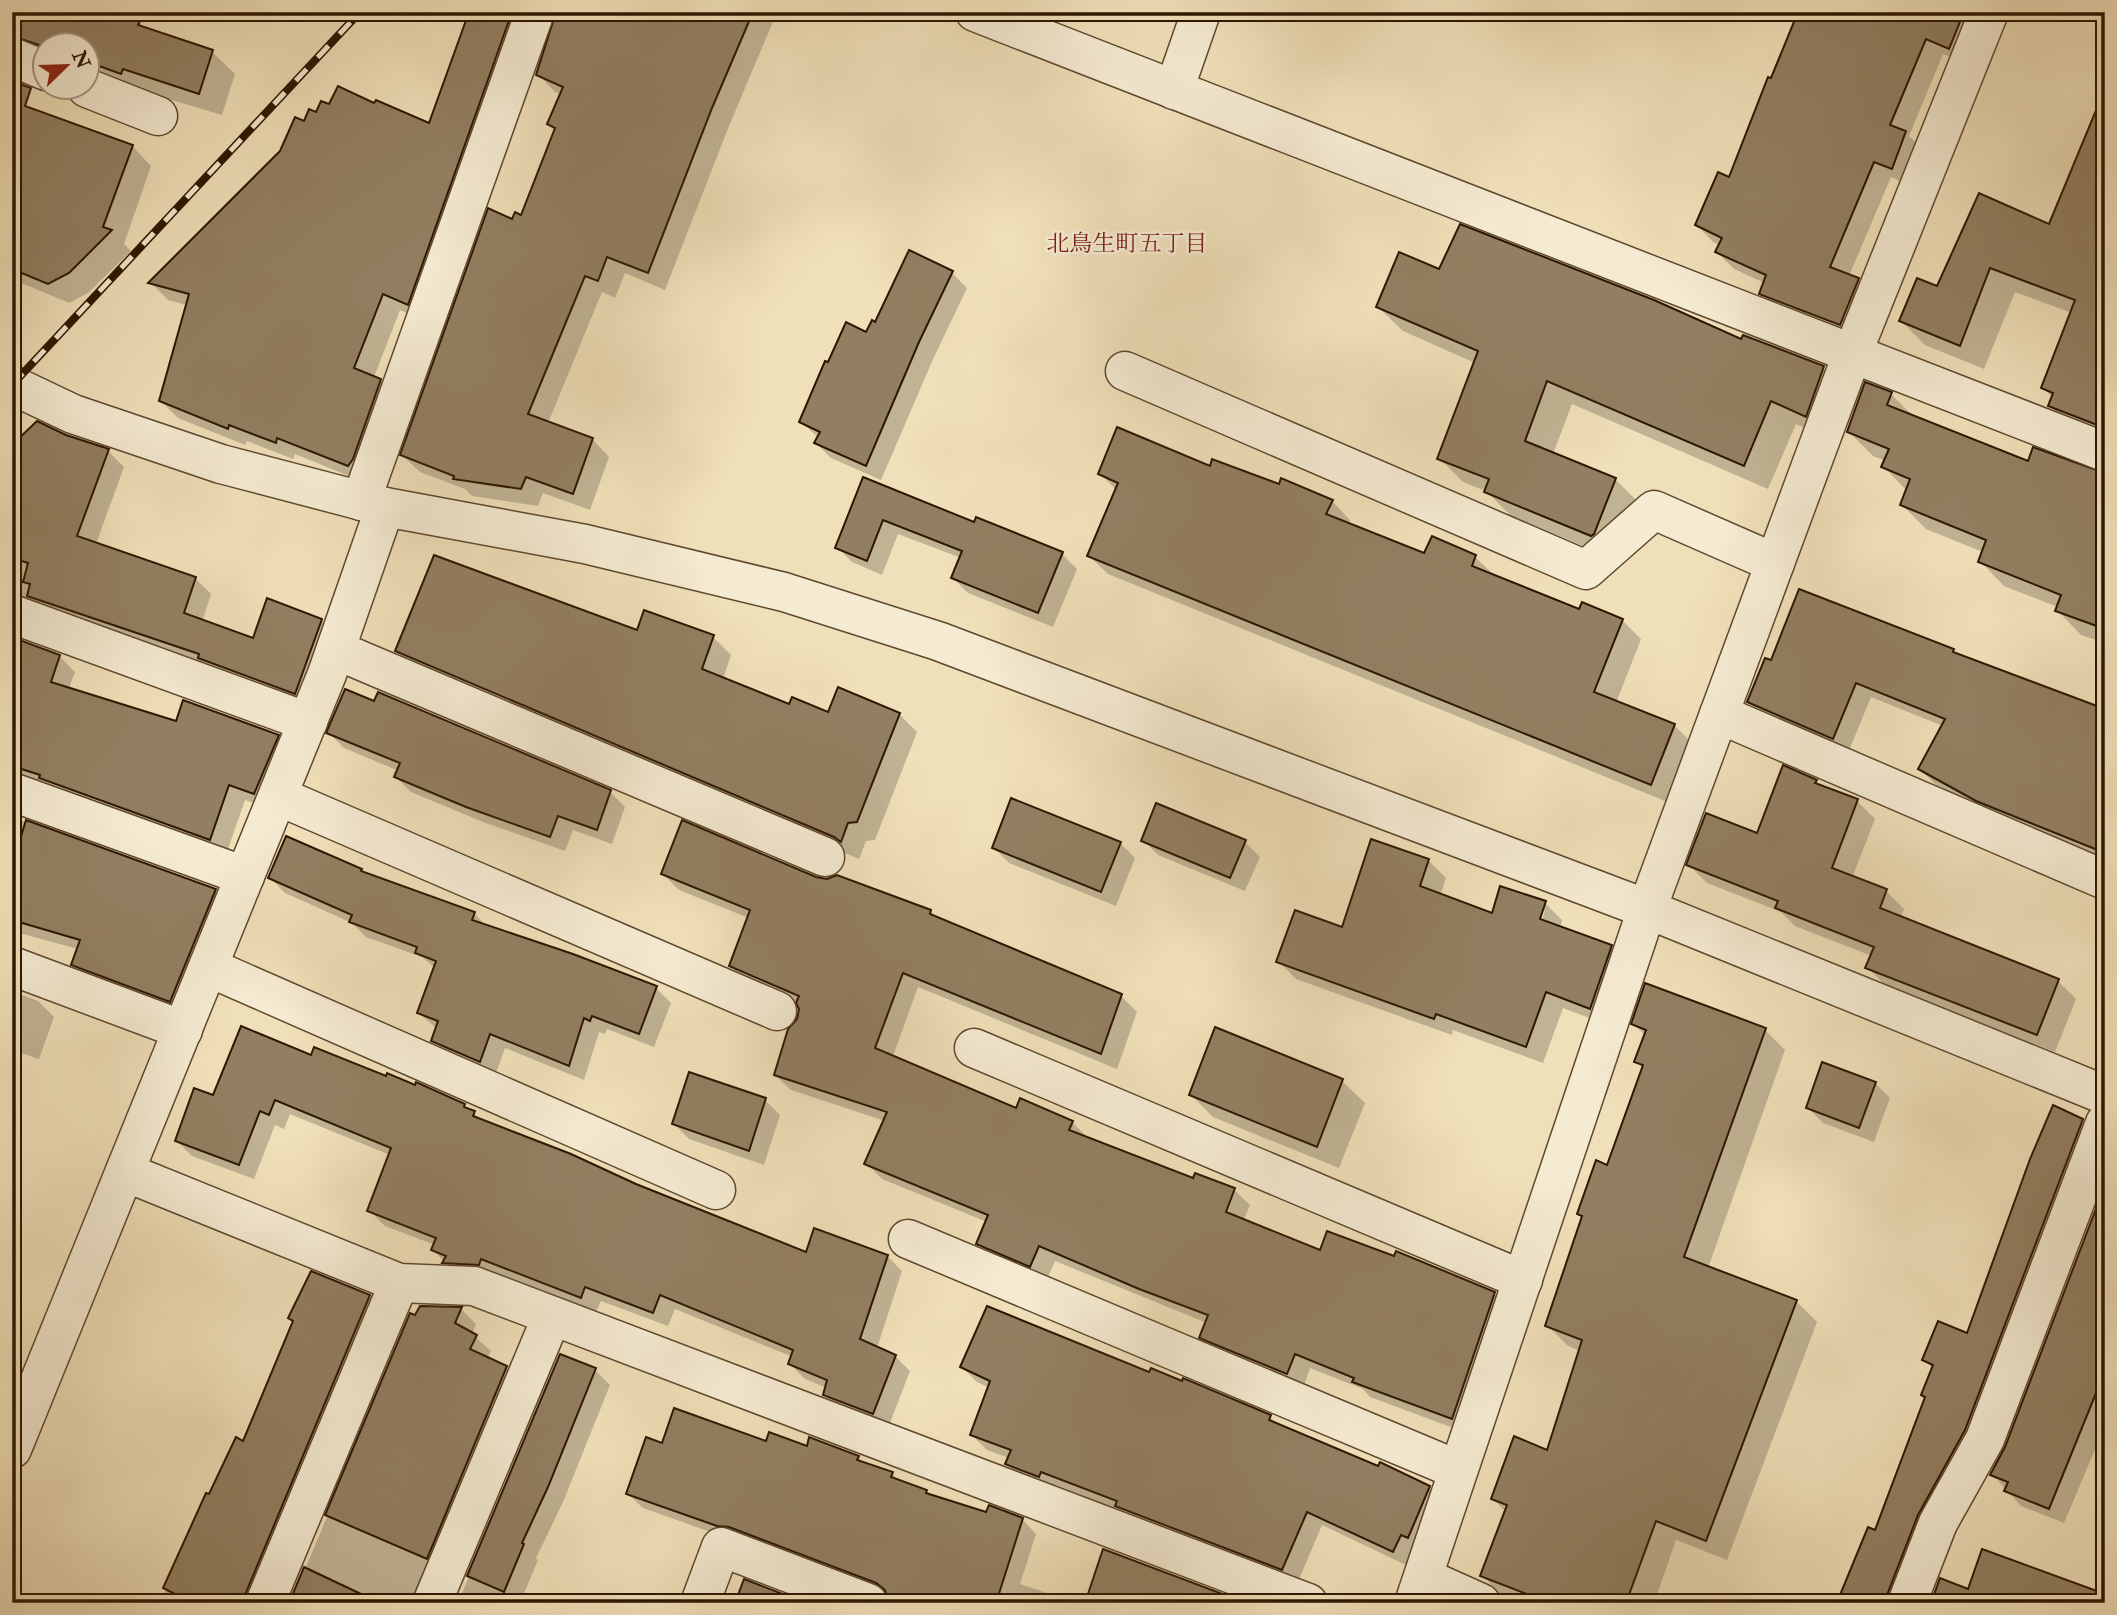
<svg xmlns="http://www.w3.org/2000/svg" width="2117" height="1615" font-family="'IM FELL Double Pica','Noto Serif JP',serif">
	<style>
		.shadow { fill: #0003; fill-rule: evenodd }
		.building { fill: #927f61; stroke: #2d1601; stroke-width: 2 }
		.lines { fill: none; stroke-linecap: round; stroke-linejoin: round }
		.minor-casing { stroke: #5e482f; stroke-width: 41 }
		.minor { stroke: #f5ebd2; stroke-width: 38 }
		.rail-casing { stroke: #2d1601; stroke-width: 8 }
		.rail { stroke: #f5ebd2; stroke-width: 5; stroke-dasharray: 16; stroke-linecap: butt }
		.labels { text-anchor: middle; stroke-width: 5; stroke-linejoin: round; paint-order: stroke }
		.neighbourhood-label { font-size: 23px; fill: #7a1f14; stroke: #f5ebd2 }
	</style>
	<rect width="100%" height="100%" fill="#f0e0b9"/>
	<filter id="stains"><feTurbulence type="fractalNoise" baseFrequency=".00286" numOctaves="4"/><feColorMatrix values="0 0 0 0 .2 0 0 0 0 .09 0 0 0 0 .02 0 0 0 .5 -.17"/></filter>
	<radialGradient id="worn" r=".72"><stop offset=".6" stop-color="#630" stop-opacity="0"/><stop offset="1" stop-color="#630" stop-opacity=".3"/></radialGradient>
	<g class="shadow">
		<path d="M 12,12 L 139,22 L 147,30 L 212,52 L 235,74 L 222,115 L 88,75 L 88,46 L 46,46 L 46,59 L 12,52 Z"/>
		<path d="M 471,12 L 539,12 L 425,321 L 400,310 L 374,377 L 380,380 L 398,398 L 366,483 L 295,454 L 293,459 L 247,441 L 245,445 L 178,418 L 161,401 L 187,305 L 168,300 L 151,283 L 281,152 L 304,124 L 330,106 L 375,106 L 430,125 Z"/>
		<path d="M 558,12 L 777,12 L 729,126 L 665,290 L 625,273 L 615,298 L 602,292 L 548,423 L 592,439 L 609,457 L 590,510 L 543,493 L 538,506 L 472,496 L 465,489 L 420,472 L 402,455 L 513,221 L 522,217 L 556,131 L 549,124 L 561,94 L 555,92 L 538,74 Z"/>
		<path d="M 1800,12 L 1988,12 L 1966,64 L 1943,54 L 1909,136 L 1922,149 L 1909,185 L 1891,177 L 1849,276 L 1858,280 L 1875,297 L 1857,341 L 1778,310 L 1761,293 L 1765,283 L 1734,269 L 1717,252 L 1720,245 L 1713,242 L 1697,225 L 1730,179 Z"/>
		<path d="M 2105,93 L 2105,442 L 2074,430 L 2050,406 L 2053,398 L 2043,388 L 2072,313 L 2015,292 L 1984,369 L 1925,345 L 1901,321 L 1938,289 L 2050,227 Z"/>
		<path d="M 12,103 L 132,146 L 151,166 L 124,244 L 131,251 L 88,293 L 69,303 L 12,279 Z"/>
		<path d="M 1440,271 L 1742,341 L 1744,337 L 1823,368 L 1848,392 L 1830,440 L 1796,424 L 1768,489 L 1572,404 L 1553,454 L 1615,479 L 1639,503 L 1615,559 L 1511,516 L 1486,491 L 1463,482 L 1439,458 L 1475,363 L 1403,331 L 1378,307 Z"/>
		<path d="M 952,273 L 967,288 L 934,357 L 881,480 L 831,458 L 816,443 L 819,438 L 801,422 L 876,324 Z"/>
		<path d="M 1891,394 L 1915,418 L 2029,463 L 2105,475 L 2105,643 L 2081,635 L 2057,610 L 2058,607 L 2004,586 L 1980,561 L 1983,552 L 1926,529 L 1902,505 L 1907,491 L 1884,467 L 1886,461 L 1873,456 L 1849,432 Z"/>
		<path d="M 65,436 L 108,451 L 124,467 L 96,544 L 195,578 L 211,594 L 202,622 L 254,641 L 321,620 L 337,636 L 311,709 L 12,615 L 12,447 Z"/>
		<path d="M 1100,473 L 1280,486 L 1332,501 L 1350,520 L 1348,525 L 1425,555 L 1475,557 L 1494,575 L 1580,611 L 1583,604 L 1622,620 L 1641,639 L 1616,703 L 1674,725 L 1693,744 L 1670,803 L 1108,574 L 1089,556 L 1117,491 Z"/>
		<path d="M 864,480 L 975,524 L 1062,554 L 1077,569 L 1053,627 L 968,593 L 953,578 L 961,558 L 898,534 L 882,575 L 852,562 L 837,547 Z"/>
		<path d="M 638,632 L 713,637 L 731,655 L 723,679 L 790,707 L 829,714 L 899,714 L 917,732 L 875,840 L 866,841 L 859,859 L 415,669 L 397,651 Z"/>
		<path d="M 12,639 L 59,656 L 75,672 L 69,688 L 177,723 L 278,736 L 294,752 L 271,809 L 245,800 L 226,855 L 12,793 Z"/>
		<path d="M 1953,650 L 1958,656 L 2105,709 L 2105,863 L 1993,815 L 1935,784 L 1920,769 L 1943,726 L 1871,697 L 1848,753 L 1764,717 L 1749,702 L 1772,662 Z"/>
		<path d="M 329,733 L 610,792 L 625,807 L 612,844 L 573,830 L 565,851 L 483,822 L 411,792 L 396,777 L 399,771 L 344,748 Z"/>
		<path d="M 1816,781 L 1822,787 L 1857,801 L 1875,819 L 1852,878 L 1886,891 L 1904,909 L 1900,918 L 2058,981 L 2076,999 L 2055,1052 L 1885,985 L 1867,967 L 1872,956 L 1795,926 L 1781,912 L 1707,883 L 1689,865 L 1758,835 Z"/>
		<path d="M 12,817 L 215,890 L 231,906 L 186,1017 L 89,980 L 73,964 L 78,949 L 12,931 Z"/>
		<path d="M 287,839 L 391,884 L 474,913 L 487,927 L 572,956 L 656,988 L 671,1003 L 654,1047 L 607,1029 L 605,1034 L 599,1032 L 584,1080 L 505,1048 L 495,1076 L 448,1055 L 433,1040 L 437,1029 L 419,1013 L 435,968 L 422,957 L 366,937 L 352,923 L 285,893 L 270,878 Z"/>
		<path d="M 1143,840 L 1245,842 L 1260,857 L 1245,891 L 1158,855 Z"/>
		<path d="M 1120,843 L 1135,858 L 1116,906 L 1009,863 L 994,848 Z"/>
		<path d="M 1428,860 L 1446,878 L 1440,896 L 1493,915 L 1545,903 L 1562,920 L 1560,928 L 1611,947 L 1628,964 L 1608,1025 L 1563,1008 L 1543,1063 L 1453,1030 L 1452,1035 L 1296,979 L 1278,961 L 1343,929 ZM 1541,911 L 1545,911 L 1539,928 Z"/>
		<path d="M 663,874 L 816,879 L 930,911 L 938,919 L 1121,996 L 1137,1012 L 1117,1069 L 918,987 L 893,1056 L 1017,1110 L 1072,1122 L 1088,1138 L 1194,1180 L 1234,1190 L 1250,1205 L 1244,1219 L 1321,1252 L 1494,1294 L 1510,1309 L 1467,1433 L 1370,1397 L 1363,1389 L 1310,1368 L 1303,1389 L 1217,1353 L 1201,1337 L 1207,1323 L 1055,1261 L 1046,1281 L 994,1259 L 978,1243 L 987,1222 L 882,1179 L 866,1163 L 885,1121 L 791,1090 L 775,1075 L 799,1020 L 801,1009 L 799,1004 L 746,982 L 731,966 L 749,918 L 679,890 Z"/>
		<path d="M 12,991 L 38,1001 L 54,1017 L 39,1059 L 12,1050 Z"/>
		<path d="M 1633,1024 L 1765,1030 L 1785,1050 L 1708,1268 L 1796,1301 L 1817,1322 L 1727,1560 L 1676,1540 L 1654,1603 L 1520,1603 L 1502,1596 L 1482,1575 L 1506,1512 L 1493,1499 L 1548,1452 L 1581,1351 L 1568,1346 L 1547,1325 L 1583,1218 L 1579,1214 L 1608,1167 L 1643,1069 L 1636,1061 L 1646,1036 Z"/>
		<path d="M 1216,1029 L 1342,1081 L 1365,1103 L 1339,1168 L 1213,1117 L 1191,1095 Z"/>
		<path d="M 312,1058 L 387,1079 L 464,1105 L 482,1121 L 807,1254 L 887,1256 L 902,1271 L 877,1348 L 895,1356 L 910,1371 L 888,1428 L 840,1410 L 825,1395 L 827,1388 L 805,1379 L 790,1364 L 793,1357 L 675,1309 L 668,1326 L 601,1301 L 596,1312 L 496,1273 L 494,1279 L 459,1277 L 433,1250 L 435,1245 L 385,1226 L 370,1211 L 390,1155 L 290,1114 L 284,1129 L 275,1125 L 254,1179 L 192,1156 L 177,1141 L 214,1098 Z"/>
		<path d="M 690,1074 L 765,1100 L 780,1115 L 764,1165 L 689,1139 L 674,1124 Z"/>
		<path d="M 1875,1083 L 1890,1098 L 1874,1142 L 1823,1123 L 1808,1108 Z"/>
		<path d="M 2082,1120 L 2099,1137 L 1907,1603 L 1840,1603 L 1869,1530 L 1876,1532 L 1927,1399 L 1923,1395 L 1933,1369 L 1924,1359 L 1968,1335 Z"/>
		<path d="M 2105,1190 L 2105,1426 L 2064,1523 L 2021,1506 L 1992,1474 L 2007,1448 Z"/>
		<path d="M 369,1296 L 384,1311 L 262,1603 L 160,1603 L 207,1495 L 210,1496 L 244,1443 L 294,1323 L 290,1318 Z"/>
		<path d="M 461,1309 L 476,1324 L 472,1334 L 491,1351 L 487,1359 L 506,1367 L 521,1382 L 429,1603 L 291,1603 L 411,1315 L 416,1317 Z"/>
		<path d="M 561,1356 L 595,1370 L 610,1385 L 563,1502 L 536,1558 L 538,1560 L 520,1603 L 458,1603 Z"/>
		<path d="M 962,1367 L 1150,1375 L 1270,1417 L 1279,1426 L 1429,1488 L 1444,1503 L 1408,1566 L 1322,1525 L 1297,1584 L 1132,1521 L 1122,1511 L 1056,1485 L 1054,1491 L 1022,1479 L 1007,1464 L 1009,1458 L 987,1450 L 972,1435 L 990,1388 L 977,1382 Z"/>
		<path d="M 767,1443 L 858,1457 L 865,1464 L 892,1474 L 900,1482 L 926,1491 L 931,1496 L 987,1514 L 1022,1519 L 1036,1534 L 1020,1584 L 1077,1603 L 891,1603 L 890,1596 L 745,1541 L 733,1540 L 643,1508 L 628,1494 L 663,1445 Z"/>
	</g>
	<g class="building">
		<path d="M 12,12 L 116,12 L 140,21 L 138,25 L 213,50 L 199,94 L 123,69 L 121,74 L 88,62 L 88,46 L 45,47 L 12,36 Z"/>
		<path d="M 469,12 L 512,12 L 408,305 L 383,294 L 354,368 L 381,379 L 353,459 L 348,466 L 277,438 L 276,443 L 229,425 L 228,429 L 159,401 L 189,294 L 148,283 L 280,151 L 295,117 L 304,121 L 309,109 L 316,112 L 321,101 L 329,104 L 338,86 L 374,103 L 376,100 L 429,123 Z"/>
		<path d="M 556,12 L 753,12 L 712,108 L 648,273 L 607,257 L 598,281 L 585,276 L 528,414 L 593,438 L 573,494 L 526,477 L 521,489 L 453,479 L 454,476 L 400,455 L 488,208 L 512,219 L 515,212 L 521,215 L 555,128 L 547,124 L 563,87 L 536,75 Z"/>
		<path d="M 1798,12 L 1964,12 L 1949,49 L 1926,39 L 1890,125 L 1906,131 L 1892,169 L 1874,162 L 1830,267 L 1859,278 L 1840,325 L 1759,294 L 1766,275 L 1715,252 L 1722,238 L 1695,225 L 1718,172 L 1729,177 L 1768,77 L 1771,78 Z"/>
		<path d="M 12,81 L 31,88 L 25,106 L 133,145 L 103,227 L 112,230 L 69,273 L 48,284 L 12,269 Z"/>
		<path d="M 2104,91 L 2105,91 L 2105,428 L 2048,406 L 2053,393 L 2041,388 L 2075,300 L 1990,268 L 1960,346 L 1899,321 L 1917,278 L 1937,286 L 1979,193 L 2049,224 Z"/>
		<path d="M 1460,224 L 1654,300 L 1741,339 L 1743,335 L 1824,366 L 1806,417 L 1771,401 L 1744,466 L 1547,381 L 1525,441 L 1616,478 L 1594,534 L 1591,536 L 1484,492 L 1489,479 L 1437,459 L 1478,351 L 1376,307 L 1399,252 L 1439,269 Z"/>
		<path d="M 909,250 L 953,271 L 919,342 L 866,466 L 814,443 L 820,432 L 799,422 L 825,361 L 828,362 L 846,322 L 866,332 L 872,320 L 875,322 Z"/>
		<path d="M 1865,382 L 1892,392 L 1887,405 L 2028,461 L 2033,447 L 2105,473 L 2105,629 L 2055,611 L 2061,595 L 1978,562 L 1986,540 L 1900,505 L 1910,479 L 1881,467 L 1889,449 L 1847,432 Z"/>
		<path d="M 37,421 L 66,435 L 109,449 L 77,536 L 196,577 L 184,613 L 253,638 L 267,598 L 322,619 L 295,694 L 198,658 L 199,654 L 27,596 L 30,584 L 23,582 L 28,563 L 12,558 L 12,445 Z"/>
		<path d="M 1117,427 L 1210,466 L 1212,459 L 1279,484 L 1281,478 L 1333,500 L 1326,514 L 1424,553 L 1432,536 L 1476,555 L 1472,566 L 1579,609 L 1582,602 L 1623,619 L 1594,692 L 1675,724 L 1651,785 L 1087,556 L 1118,483 L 1098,474 Z"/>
		<path d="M 863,477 L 974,522 L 976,517 L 1063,552 L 1038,613 L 951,578 L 962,551 L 883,520 L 867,561 L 835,548 Z"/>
		<path d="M 434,555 L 637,630 L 644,610 L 714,635 L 702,669 L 789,704 L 792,697 L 828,712 L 838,687 L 900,713 L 857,822 L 848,823 L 841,842 L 834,837 L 395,651 Z"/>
		<path d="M 1799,589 L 1954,649 L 1953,652 L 2105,709 L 2105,853 L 1976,801 L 1918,769 L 1945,719 L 1856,683 L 1833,739 L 1747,702 L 1765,658 L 1771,660 Z"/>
		<path d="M 14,638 L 60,655 L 51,682 L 176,721 L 183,700 L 279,735 L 254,794 L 229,785 L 210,840 L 39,778 L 40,775 L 12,766 Z"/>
		<path d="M 345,689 L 374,701 L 378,692 L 611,790 L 597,830 L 558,816 L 550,837 L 466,807 L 394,777 L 400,763 L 326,733 Z"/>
		<path d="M 1783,765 L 1817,780 L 1815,783 L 1858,799 L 1832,868 L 1887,889 L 1880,908 L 2059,979 L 2037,1035 L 1865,968 L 1874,947 L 1775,908 L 1778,901 L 1686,865 L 1706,813 L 1757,833 Z"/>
		<path d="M 1011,798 L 1121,842 L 1101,892 L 992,848 Z"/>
		<path d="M 1156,803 L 1246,840 L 1230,878 L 1141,841 Z"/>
		<path d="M 26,820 L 216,889 L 170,1002 L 71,965 L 80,940 L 12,920 L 12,866 Z"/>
		<path d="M 682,820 L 816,877 L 827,879 L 837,875 L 931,910 L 930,914 L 1122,994 L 1101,1054 L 903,973 L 875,1048 L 1016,1108 L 1020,1098 L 1073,1121 L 1069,1130 L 1193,1178 L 1195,1173 L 1235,1188 L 1226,1212 L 1320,1250 L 1327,1231 L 1394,1256 L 1396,1251 L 1495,1292 L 1452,1419 L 1352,1382 L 1354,1378 L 1295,1354 L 1287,1374 L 1199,1338 L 1208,1315 L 1139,1289 L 1039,1246 L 1030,1267 L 976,1244 L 988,1215 L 864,1164 L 887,1112 L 774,1075 L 788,1029 L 797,1019 L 799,1009 L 796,1003 L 799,996 L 729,966 L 750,910 L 661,874 Z"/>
		<path d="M 286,836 L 362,869 L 361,871 L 475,912 L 472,920 L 573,954 L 657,986 L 639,1034 L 592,1016 L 590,1021 L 584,1018 L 569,1066 L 490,1034 L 480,1062 L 431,1041 L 438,1021 L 417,1013 L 436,961 L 415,953 L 417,947 L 349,922 L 352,915 L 268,878 Z"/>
		<path d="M 1371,839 L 1429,859 L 1420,886 L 1492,913 L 1500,886 L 1546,901 L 1540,919 L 1612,945 L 1590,1009 L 1546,992 L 1526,1047 L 1436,1014 L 1434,1019 L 1276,962 L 1295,910 L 1342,927 Z"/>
		<path d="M 1645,983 L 1766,1028 L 1684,1257 L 1797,1300 L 1706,1541 L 1656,1521 L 1626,1603 L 1550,1603 L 1480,1576 L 1507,1505 L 1491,1499 L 1514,1436 L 1547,1450 L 1582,1340 L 1545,1326 L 1582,1216 L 1577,1214 L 1596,1160 L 1607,1165 L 1643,1065 L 1634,1062 L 1646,1030 L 1631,1024 Z"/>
		<path d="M 241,1026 L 311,1055 L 314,1047 L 386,1076 L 387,1073 L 415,1085 L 416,1082 L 465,1104 L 464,1107 L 475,1111 L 473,1116 L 571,1154 L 636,1184 L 806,1252 L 814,1228 L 888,1255 L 860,1339 L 896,1355 L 873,1414 L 823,1395 L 827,1380 L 788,1364 L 793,1350 L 660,1295 L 653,1313 L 585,1287 L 581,1298 L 481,1259 L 479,1265 L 442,1263 L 446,1256 L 431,1250 L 436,1238 L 367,1211 L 391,1148 L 275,1100 L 269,1115 L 260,1111 L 239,1165 L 175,1141 L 194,1088 L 213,1095 Z"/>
		<path d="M 1215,1027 L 1343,1079 L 1317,1147 L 1189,1095 Z"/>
		<path d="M 1822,1062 L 1876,1082 L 1859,1128 L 1806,1108 Z"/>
		<path d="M 689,1072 L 766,1098 L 749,1151 L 672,1124 Z"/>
		<path d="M 2053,1105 L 2083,1119 L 1965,1430 L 1918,1515 L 1887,1595 L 1886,1603 L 1859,1603 L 1840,1595 L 1868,1527 L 1875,1530 L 1925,1397 L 1921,1395 L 1933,1365 L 1922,1360 L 1938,1321 L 1967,1333 L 2030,1159 Z"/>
		<path d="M 2105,1185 L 2105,1371 L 2049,1509 L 2004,1491 L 2008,1482 L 1990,1475 L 2005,1447 Z"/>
		<path d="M 311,1271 L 370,1295 L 245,1595 L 244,1603 L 193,1603 L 163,1588 L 206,1493 L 209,1494 L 236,1437 L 243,1441 L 293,1321 L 288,1318 Z"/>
		<path d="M 420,1306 L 462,1307 L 455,1323 L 477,1335 L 470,1349 L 507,1366 L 427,1559 L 325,1515 L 410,1313 L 415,1315 Z"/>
		<path d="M 987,1306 L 1149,1372 L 1151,1368 L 1182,1381 L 1183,1378 L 1271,1415 L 1269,1420 L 1378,1466 L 1380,1462 L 1430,1486 L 1408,1538 L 1401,1535 L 1393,1552 L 1307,1512 L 1282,1570 L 1115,1506 L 1117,1501 L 1041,1472 L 1039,1477 L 1005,1464 L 1011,1450 L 970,1435 L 990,1381 L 960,1367 Z"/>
		<path d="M 560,1354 L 596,1368 L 548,1487 L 522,1543 L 524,1544 L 504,1592 L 467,1576 Z"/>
		<path d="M 674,1408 L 766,1441 L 769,1432 L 807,1446 L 809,1437 L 859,1456 L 857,1460 L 893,1472 L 891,1477 L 927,1490 L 926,1493 L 986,1512 L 989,1505 L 1023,1518 L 996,1603 L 889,1603 L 885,1590 L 876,1583 L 729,1527 L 717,1526 L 626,1494 L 646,1437 L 662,1443 Z"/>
		<path d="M 1103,1549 L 1236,1599 L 1235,1603 L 1085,1603 Z"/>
		<path d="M 1982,1549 L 2105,1594 L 2105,1603 L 1931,1603 L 1940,1578 L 1968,1589 Z"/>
		<path d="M 304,1567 L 380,1603 L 289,1603 Z"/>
		<path d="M 744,1579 L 806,1603 L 735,1603 Z"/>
	</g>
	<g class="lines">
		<g class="minor-casing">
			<g id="minor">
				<path d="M 975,12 L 2105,452"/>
				<path d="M 12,57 L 46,71"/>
				<path d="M 87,88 L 158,116"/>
				<path d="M 1174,90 L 1201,12"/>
				<path d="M 1125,371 L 1586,570 L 1654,510 L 1775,563"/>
				<path d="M 12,385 L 73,414 L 221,464 L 385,507 L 585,544 L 784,592 L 938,641 L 1647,909 L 2105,1095"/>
				<path d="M 361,501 L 535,12"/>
				<path d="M 12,614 L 308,722"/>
				<path d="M 336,650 L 825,857"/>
				<path d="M 1719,714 L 2105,880"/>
				<path d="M 12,792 L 245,876"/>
				<path d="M 278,796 L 777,1011"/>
				<path d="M 12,966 L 183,1030"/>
				<path d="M 208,967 L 716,1190"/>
				<path d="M 974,1048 L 1523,1280"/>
				<path d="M 125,1172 L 399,1283 L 474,1286 L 1308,1603"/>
				<path d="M 908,1239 L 1458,1470"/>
				<path d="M 12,1449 L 327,674 L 385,507"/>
				<path d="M 1423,1577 L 1481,1603"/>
				<path d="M 265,1603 L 399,1283"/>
				<path d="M 432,1603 L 552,1316"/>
				<path d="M 700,1603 L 721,1547 L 868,1603"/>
				<path d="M 1414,1603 L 1647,909 L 1853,352 L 1989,12"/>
				<path d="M 1907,1603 L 1938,1523 L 1985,1439 L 2105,1123"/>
			</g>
		</g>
		<use href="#minor" class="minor"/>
		<g class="rail-casing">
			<path id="rail" d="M 12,385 L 360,12"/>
		</g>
		<use href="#rail" class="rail"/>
	</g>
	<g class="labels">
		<g class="neighbourhood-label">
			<text x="1127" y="251">北鳥生町五丁目</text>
		</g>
	</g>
	<rect width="2117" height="1615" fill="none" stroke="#f0e0b9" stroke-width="42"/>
	<rect x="14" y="14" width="2089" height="1587" fill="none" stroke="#2d1601" stroke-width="3.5"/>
	<rect x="21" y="21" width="2075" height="1573" fill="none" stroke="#2d1601" stroke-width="2"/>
	<g transform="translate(66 66) rotate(67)"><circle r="33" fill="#f5ebd2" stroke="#a5967e" stroke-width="2"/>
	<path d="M0-5L12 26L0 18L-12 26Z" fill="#8f2418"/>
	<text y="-10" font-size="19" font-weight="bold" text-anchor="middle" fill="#2d1601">N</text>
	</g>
	<rect width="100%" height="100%" filter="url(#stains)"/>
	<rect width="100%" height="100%" fill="url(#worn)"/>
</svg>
